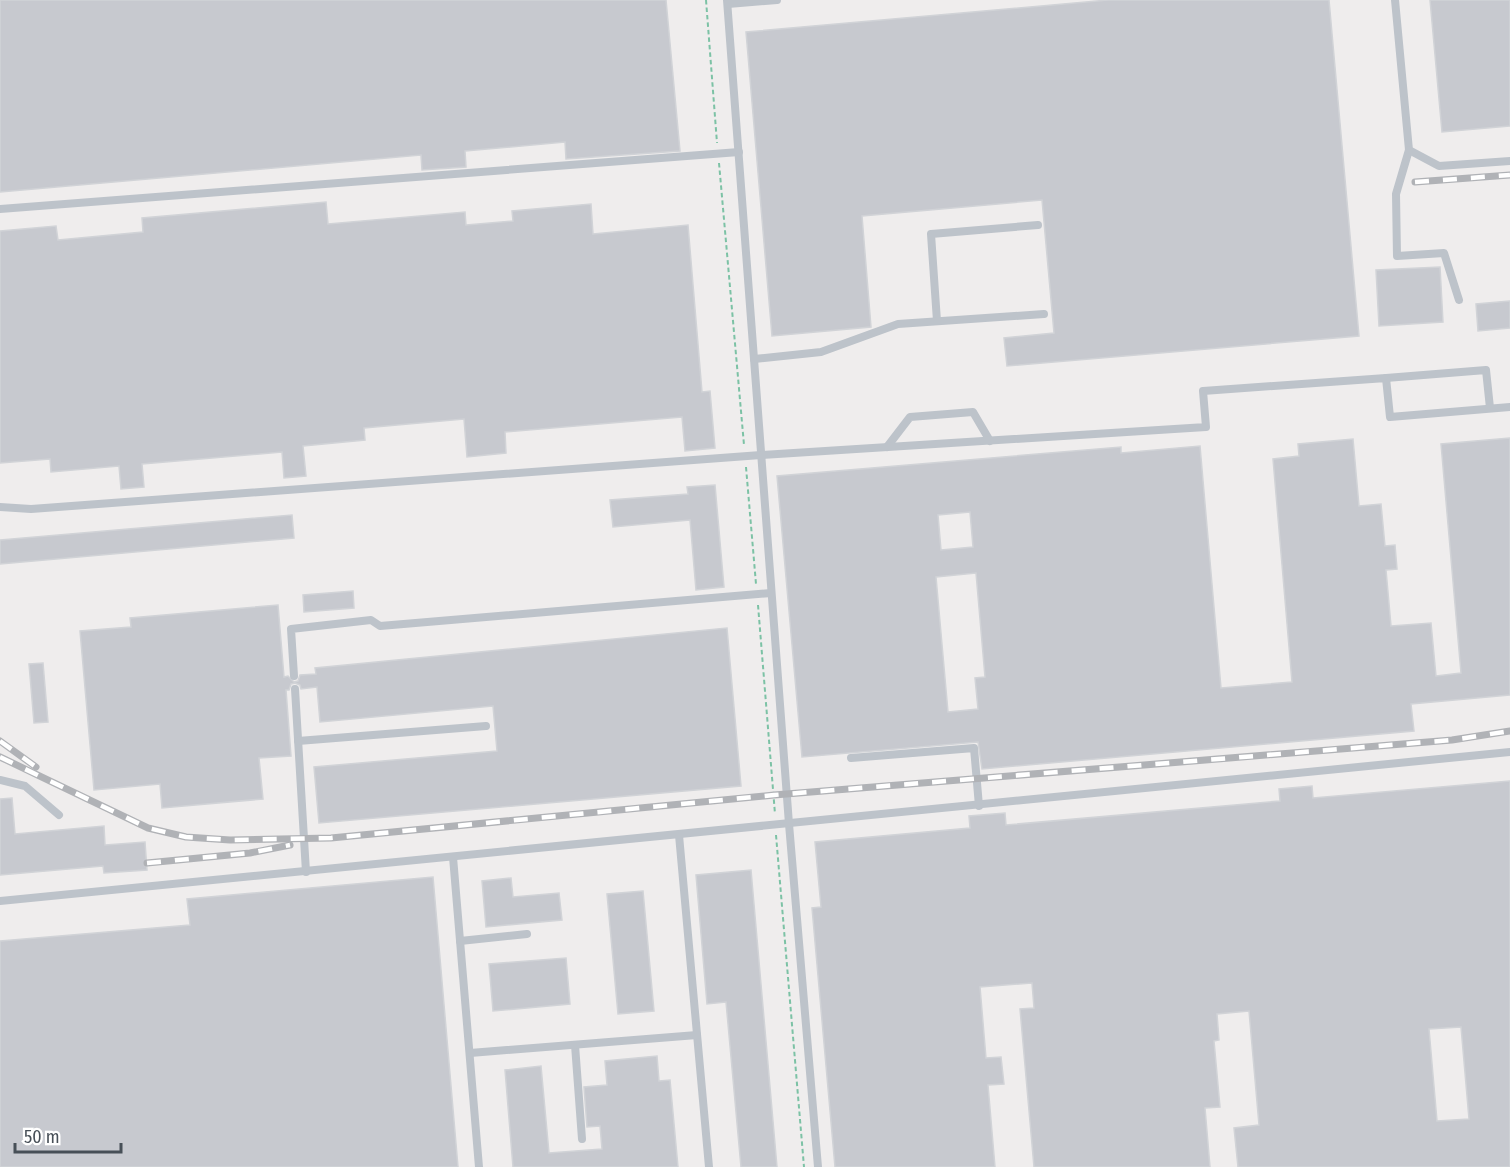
<svg xmlns="http://www.w3.org/2000/svg" width="1510" height="1167" font-family="'Fira Sans Condensed',sans-serif">
	<style>
		.building { fill: #c7c9cf; stroke: #d1d3d7; stroke-width: 1.5; fill-rule: evenodd }
		.lines { fill: none; stroke-linecap: round; stroke-linejoin: round }
		.path { stroke: #7cc2a5; stroke-width: 2; stroke-dasharray: 4.5 3; stroke-linecap: butt }
		.service { stroke: #bdc3ca; stroke-width: 8 }
		.rail-casing { stroke: #b0b2b6; stroke-width: 7 }
		.rail { stroke: #fff; stroke-width: 4.5; stroke-dasharray: 14; stroke-linecap: butt }
	</style>
	<rect width="100%" height="100%" fill="#efeded"/>
	<g class="building">
		<path d="M 0,0 L 666,0 L 680,151 L 566,159 L 565,142 L 465,151 L 466,167 L 422,170 L 421,155 L 0,192 Z"/>
		<path d="M 1108,0 L 1329,0 L 1359,336 L 1007,366 L 1004,338 L 1054,333 L 1042,200 L 862,216 L 871,327 L 772,336 L 746,32 Z"/>
		<path d="M 1430,0 L 1510,0 L 1510,126 L 1442,132 Z"/>
		<path d="M 326,202 L 328,224 L 465,212 L 466,225 L 513,221 L 512,211 L 591,204 L 593,234 L 688,225 L 702,392 L 710,391 L 715,448 L 685,451 L 682,417 L 505,432 L 506,453 L 467,457 L 464,419 L 364,428 L 365,440 L 303,446 L 306,476 L 284,478 L 282,452 L 142,464 L 144,487 L 121,489 L 119,466 L 51,472 L 50,459 L 0,463 L 0,231 L 56,226 L 58,240 L 143,232 L 142,218 Z"/>
		<path d="M 1440,267 L 1443,322 L 1379,326 L 1376,270 Z"/>
		<path d="M 1510,301 L 1510,328 L 1478,331 L 1476,304 Z"/>
		<path d="M 1510,438 L 1510,695 L 1411,704 L 1414,731 L 982,769 L 978,742 L 802,757 L 777,476 L 1121,447 L 1121,453 L 1200,446 L 1221,688 L 1292,682 L 1273,459 L 1299,456 L 1298,444 L 1353,439 L 1359,506 L 1381,504 L 1385,546 L 1395,545 L 1397,569 L 1386,570 L 1391,626 L 1431,623 L 1436,676 L 1461,673 L 1441,444 ZM 970,512 L 973,547 L 941,550 L 938,515 ZM 976,573 L 985,677 L 975,678 L 978,709 L 948,712 L 936,577 Z"/>
		<path d="M 715,485 L 724,587 L 696,590 L 690,520 L 613,527 L 610,500 L 688,494 L 687,487 Z"/>
		<path d="M 292,515 L 294,538 L 0,564 L 0,540 Z"/>
		<path d="M 353,591 L 354,608 L 304,612 L 303,595 Z"/>
		<path d="M 278,605 L 284,677 L 288,676 L 294,682 L 298,681 L 300,675 L 316,674 L 315,668 L 727,628 L 741,786 L 319,823 L 314,767 L 497,751 L 493,706 L 320,722 L 317,687 L 301,689 L 300,685 L 295,683 L 291,684 L 289,690 L 286,690 L 291,756 L 259,758 L 263,799 L 162,808 L 160,784 L 94,790 L 80,631 L 131,627 L 130,618 Z"/>
		<path d="M 43,663 L 48,722 L 34,723 L 29,664 Z"/>
		<path d="M 1510,781 L 1510,1167 L 1238,1167 L 1234,1128 L 1259,1125 L 1249,1011 L 1217,1014 L 1219,1040 L 1214,1041 L 1220,1107 L 1205,1108 L 1210,1167 L 1034,1167 L 1020,1009 L 1034,1008 L 1032,983 L 980,987 L 986,1058 L 1001,1057 L 1004,1084 L 988,1085 L 995,1167 L 835,1167 L 812,908 L 821,907 L 815,842 L 970,828 L 969,816 L 1005,813 L 1006,825 L 1280,801 L 1279,789 L 1312,786 L 1313,798 ZM 1461,1027 L 1469,1119 L 1437,1121 L 1429,1029 Z"/>
		<path d="M 12,798 L 15,834 L 104,826 L 105,845 L 145,842 L 147,870 L 104,873 L 103,866 L 0,875 L 0,799 Z"/>
		<path d="M 751,870 L 777,1167 L 741,1167 L 726,1002 L 707,1004 L 696,875 Z"/>
		<path d="M 433,877 L 458,1167 L 0,1167 L 0,941 L 190,925 L 187,899 Z"/>
		<path d="M 511,878 L 513,897 L 559,893 L 562,920 L 486,927 L 482,881 Z"/>
		<path d="M 643,891 L 654,1011 L 618,1014 L 607,894 Z"/>
		<path d="M 566,958 L 570,1004 L 493,1011 L 489,964 Z"/>
		<path d="M 657,1056 L 659,1081 L 670,1080 L 678,1167 L 513,1167 L 505,1070 L 541,1066 L 549,1153 L 602,1149 L 600,1126 L 587,1127 L 584,1087 L 607,1085 L 605,1061 Z"/>
	</g>
	<g class="lines">
		<g class="path">
			<path d="M 706,0 L 717,143"/>
			<path d="M 719,163 L 744,445"/>
			<path d="M 746,467 L 756,584"/>
			<path d="M 758,605 L 775,814"/>
			<path d="M 776,835 L 804,1167"/>
		</g>
		<g class="service">
			<path d="M 727,0 L 789,824 L 818,1167"/>
			<path d="M 1395,0 L 1409,150 L 1439,166 L 1510,161"/>
			<path d="M 728,4 L 777,0"/>
			<path d="M 1409,150 L 1396,194 L 1397,256 L 1444,253 L 1459,300"/>
			<path d="M 0,209 L 739,152"/>
			<path d="M 937,321 L 931,234 L 1038,225"/>
			<path d="M 754,359 L 821,352 L 898,324 L 1044,314"/>
			<path d="M 1386,378 L 1486,370 L 1490,408"/>
			<path d="M 887,447 L 910,417 L 973,412 L 990,441"/>
			<path d="M 0,507 L 31,509 L 761,455 L 1206,427 L 1203,391 L 1386,378 L 1390,417 L 1510,407"/>
			<path d="M 294,676 L 291,629 L 371,620 L 380,626 L 771,593"/>
			<path d="M 295,689 L 306,872"/>
			<path d="M 298,741 L 486,726"/>
			<path d="M 851,758 L 974,748 L 979,806"/>
			<path d="M 0,780 L 25,786 L 59,815"/>
			<path d="M 679,835 L 709,1167"/>
			<path d="M 453,857 L 479,1167"/>
			<path d="M 0,901 L 1510,752"/>
			<path d="M 460,941 L 527,934"/>
			<path d="M 575,1045 L 582,1139"/>
			<path d="M 470,1053 L 697,1035"/>
		</g>
		<g class="rail-casing">
			<g id="rail">
				<path d="M 1415,182 L 1510,175"/>
				<path d="M 0,741 L 36,767"/>
				<path d="M 0,757 L 148,828 L 186,837 L 230,840 L 331,838 L 774,795 L 1452,740 L 1510,731"/>
				<path d="M 147,863 L 250,853 L 290,845"/>
			</g>
		</g>
		<use href="#rail" class="rail"/>
	</g>
	<path d="M15 1143v9h106v-9" fill="none" stroke="#474f57" stroke-width="3"/>
	<text x="24" y="1143" font-size="18" fill="#474f57" stroke="#ffffff" stroke-width="4.5" paint-order="stroke">50 m</text>
</svg>
